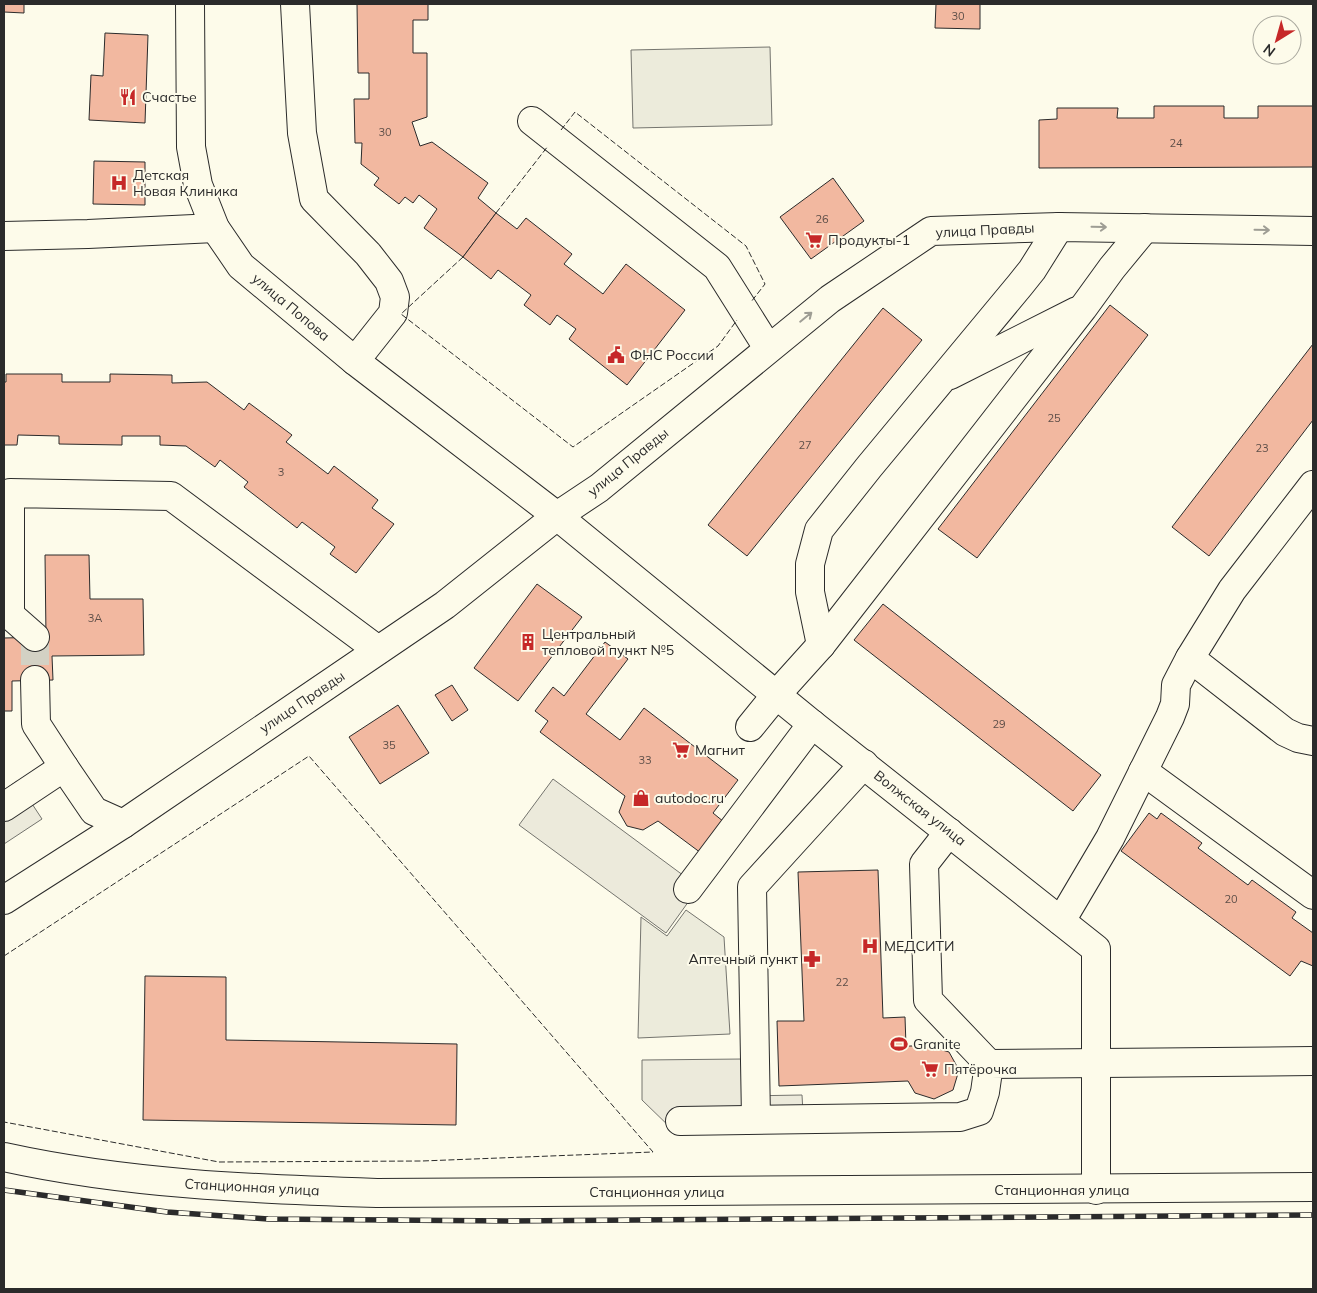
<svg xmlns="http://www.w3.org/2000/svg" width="1317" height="1293" font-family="Mulish,sans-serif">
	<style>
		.green { fill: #ecebdb; stroke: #74746e }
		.parking { fill: #eceadb; stroke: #74746e }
		.building { fill: #f2b8a0; stroke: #2b2b2b }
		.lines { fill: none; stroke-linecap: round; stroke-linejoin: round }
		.minor-tunnel { stroke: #d3d1c4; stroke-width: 28; stroke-dasharray: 28 14; stroke-linecap: butt }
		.minor-casing { stroke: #2b2b2b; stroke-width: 30 }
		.major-casing { stroke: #2b2b2b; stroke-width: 30 }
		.minor { stroke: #fdfbea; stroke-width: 28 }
		.major { stroke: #fdfbea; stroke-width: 28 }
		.rail-casing { stroke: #2b2b2b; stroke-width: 5.5 }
		.rail { stroke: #fdfbea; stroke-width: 4; stroke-dasharray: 11; stroke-linecap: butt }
		.fence { stroke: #2b2b2b; stroke-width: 1; stroke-dasharray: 6 2.5; stroke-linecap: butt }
		.oneway { stroke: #9e9d94 }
		.labels { text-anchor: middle; stroke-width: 4; stroke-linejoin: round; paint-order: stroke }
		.number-label { font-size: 11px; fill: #5d4e48 }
		.poi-label { font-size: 14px; fill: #2b2b2b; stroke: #fdfbea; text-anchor: start }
		.street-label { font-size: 14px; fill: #2b2b2b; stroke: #fdfbea }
	</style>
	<rect width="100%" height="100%" fill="#fdfbea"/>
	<g class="green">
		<path d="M 770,47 L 772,125 L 633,128 L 631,50 Z"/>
		<path d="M 686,910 L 724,937 L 730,1034 L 638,1038 L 641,917 L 667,936 Z"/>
	</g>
	<g class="parking">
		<path d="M 553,779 L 699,887 L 666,933 L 519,825 Z"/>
		<path d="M 17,781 L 42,819 L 4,844 L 4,790 Z"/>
		<path d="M 743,1059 L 745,1096 L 802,1095 L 804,1131 L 675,1132 L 642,1100 L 642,1060 Z"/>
	</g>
	<g class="building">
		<path d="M 4,4 L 24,4 L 24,13 L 4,12 Z"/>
		<path d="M 357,4 L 428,4 L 428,20 L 413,20 L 413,53 L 427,53 L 427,117 L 412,122 L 420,146 L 432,142 L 488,183 L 478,198 L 496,213 L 463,257 L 424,228 L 437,209 L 419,195 L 413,203 L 405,197 L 399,204 L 374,185 L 379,178 L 361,164 L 362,143 L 355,143 L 354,99 L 369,99 L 369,73 L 358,73 Z"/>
		<path d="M 936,4 L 980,4 L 980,29 L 935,28 Z"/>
		<path d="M 105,33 L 148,35 L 145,123 L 89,120 L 91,75 L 103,76 Z"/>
		<path d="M 1154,106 L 1224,106 L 1224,118 L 1258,118 L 1258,106 L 1313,106 L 1313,167 L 1039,168 L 1039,120 L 1057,119 L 1057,108 L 1118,108 L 1117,118 L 1154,118 Z"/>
		<path d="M 94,161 L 145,162 L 145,205 L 93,204 Z"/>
		<path d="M 833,178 L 864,221 L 811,259 L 780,217 Z"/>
		<path d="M 496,213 L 517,229 L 526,218 L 572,254 L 564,264 L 603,294 L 626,264 L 685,310 L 627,385 L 569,339 L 576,329 L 557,315 L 550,325 L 524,305 L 531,295 L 498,270 L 491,279 L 463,257 Z"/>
		<path d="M 1110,305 L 1148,335 L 977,558 L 938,529 Z"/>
		<path d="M 883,308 L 922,340 L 747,556 L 708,525 Z"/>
		<path d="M 1313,344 L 1313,420 L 1209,556 L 1172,527 Z"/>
		<path d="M 6,374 L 62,374 L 62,382 L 110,382 L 110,374 L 172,375 L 172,383 L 207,382 L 244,410 L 249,403 L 292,435 L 286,442 L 328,474 L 334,466 L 378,500 L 372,508 L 394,524 L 356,573 L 330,554 L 335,547 L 302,522 L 297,528 L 244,487 L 248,482 L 220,460 L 215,467 L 186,446 L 160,445 L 160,436 L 122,436 L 122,445 L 59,444 L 59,436 L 18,435 L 17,445 L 4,445 L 4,382 L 6,382 Z"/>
		<path d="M 45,555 L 89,555 L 90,599 L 143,599 L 144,655 L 52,656 L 53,680 L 12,681 L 12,711 L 4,711 L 4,638 L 46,637 Z"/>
		<path d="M 537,584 L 582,617 L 518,701 L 474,668 Z"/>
		<path d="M 883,604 L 1101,775 L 1073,811 L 854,640 Z"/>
		<path d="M 605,642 L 628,659 L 586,714 L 620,740 L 644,708 L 738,780 L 713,813 L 724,822 L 701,853 L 658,821 L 643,830 L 627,826 L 619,812 L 625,796 L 540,732 L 548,721 L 535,711 L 553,687 L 564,696 Z"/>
		<path d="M 452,685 L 468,710 L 452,721 L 435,695 Z"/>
		<path d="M 398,705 L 429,753 L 380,784 L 349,737 Z"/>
		<path d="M 1149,813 L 1157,819 L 1161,813 L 1202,843 L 1198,848 L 1248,885 L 1252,880 L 1296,912 L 1292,918 L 1313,933 L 1313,966 L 1301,961 L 1290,976 L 1121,851 Z"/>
		<path d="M 878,870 L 883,1018 L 905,1017 L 906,1046 L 929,1046 L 949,1052 L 959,1070 L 953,1090 L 934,1099 L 915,1093 L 908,1081 L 779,1086 L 777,1021 L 804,1021 L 798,872 Z"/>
		<path d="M 145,976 L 226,977 L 226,1040 L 457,1044 L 456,1125 L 143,1120 Z"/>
	</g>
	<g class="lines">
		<path class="minor-tunnel" d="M 35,637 L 35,680"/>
		<g class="minor-casing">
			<g id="minor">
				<path d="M 190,4 L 191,147 L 198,185 L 215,228 L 241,266 L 355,361 L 557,516 L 812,724 L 1096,949 L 1096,1190"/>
				<path d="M 295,4 L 302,133 L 314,199 L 368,254 L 389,281 L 395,297 L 393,313 L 355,361"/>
				<path d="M 532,121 L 717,267 L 768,348"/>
				<path d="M 4,236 L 88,234 L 215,228"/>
				<path d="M 950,375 L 1077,311"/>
				<path d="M 4,615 L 10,615 L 35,637"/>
				<path d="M 10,615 L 10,493 L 171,496 L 378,650"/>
				<path d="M 821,645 L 810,592 L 810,564 L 819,530 L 869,467 L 1020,285 L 1032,270 L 1059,227"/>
				<path d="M 1190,658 L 1285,732 L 1298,738 L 1313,741"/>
				<path d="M 35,680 L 36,724 L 64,767"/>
				<path d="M 750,727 L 776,695 L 821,645 L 1083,308 L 1112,268 L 1145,228"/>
				<path d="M 1143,771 L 1313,895"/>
				<path d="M 4,807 L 64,767 L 94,811 L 123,824"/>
				<path d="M 949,832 L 924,864 L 928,1000 L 989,1064"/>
				<path d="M 688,889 L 812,724"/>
				<path d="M 4,900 L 123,824 L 445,605 L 557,516 L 599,488 L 830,299 L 931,231 L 1059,227 L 1313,231"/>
				<path d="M 1061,921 L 1110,838 L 1170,717 L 1175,704 L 1176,685 L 1190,658 L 1232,590 L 1313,485"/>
				<path d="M 756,1119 L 752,887 L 864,764"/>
				<path d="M 680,1121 L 960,1117 L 979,1111 L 985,1092 L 989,1064 L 1313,1061"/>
			</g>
		</g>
		<g class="major-casing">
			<path id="major" d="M 4,1157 C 127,1184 252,1189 377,1193 L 1313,1187"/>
		</g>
		<use href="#minor" class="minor"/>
		<use href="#major" class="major"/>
		<g class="rail-casing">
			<path id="rail" d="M 4,1190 L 167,1212 L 268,1219 L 509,1221 L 1313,1215"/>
		</g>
		<use href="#rail" class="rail"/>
		<g class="fence">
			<path d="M 561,130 L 575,112 L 746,246 L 765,284 L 751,302"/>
			<path d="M 496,213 L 548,146"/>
			<path d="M 463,257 L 401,314 L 573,447 L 718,346 L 737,320"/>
			<path d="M 4,956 L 309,756 L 653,1152 L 422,1161 L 219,1162 L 4,1122"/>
		</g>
	</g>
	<defs><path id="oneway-shaft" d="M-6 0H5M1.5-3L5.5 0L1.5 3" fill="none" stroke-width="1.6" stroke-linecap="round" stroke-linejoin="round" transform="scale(1.25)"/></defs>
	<g class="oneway">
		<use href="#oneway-shaft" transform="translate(1099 227) rotate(1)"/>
		<use href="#oneway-shaft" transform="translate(1262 230) rotate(1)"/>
		<use href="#oneway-shaft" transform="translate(806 317) rotate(-39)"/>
	</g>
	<defs>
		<g id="restaurant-bare" transform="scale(1.35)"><path d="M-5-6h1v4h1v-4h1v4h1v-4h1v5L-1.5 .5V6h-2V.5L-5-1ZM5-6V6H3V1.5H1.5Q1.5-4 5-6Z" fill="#c62828" stroke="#fdfbea" stroke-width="2.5" paint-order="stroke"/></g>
		<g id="hospital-bare" transform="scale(1.35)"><path d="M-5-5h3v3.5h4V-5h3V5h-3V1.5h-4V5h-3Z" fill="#c62828" stroke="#fdfbea" stroke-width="2.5" paint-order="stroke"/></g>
		<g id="supermarket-bare" transform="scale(1.35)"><path d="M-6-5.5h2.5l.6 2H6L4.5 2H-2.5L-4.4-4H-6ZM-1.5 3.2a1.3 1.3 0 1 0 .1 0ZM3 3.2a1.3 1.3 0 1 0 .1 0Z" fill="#c62828" stroke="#fdfbea" stroke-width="2.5" paint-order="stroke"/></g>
		<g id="civic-bare" transform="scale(1.35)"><path d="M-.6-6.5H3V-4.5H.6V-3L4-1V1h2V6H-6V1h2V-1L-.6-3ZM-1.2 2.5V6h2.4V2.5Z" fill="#c62828" stroke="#fdfbea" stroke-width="2.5" paint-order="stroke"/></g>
		<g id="building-bare" transform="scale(1.35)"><path d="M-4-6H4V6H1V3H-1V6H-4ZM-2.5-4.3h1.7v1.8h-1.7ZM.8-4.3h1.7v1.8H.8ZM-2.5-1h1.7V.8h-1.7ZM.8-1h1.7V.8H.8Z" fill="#c62828" stroke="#fdfbea" stroke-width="2.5" paint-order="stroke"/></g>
		<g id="shop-bare" transform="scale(1.35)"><path d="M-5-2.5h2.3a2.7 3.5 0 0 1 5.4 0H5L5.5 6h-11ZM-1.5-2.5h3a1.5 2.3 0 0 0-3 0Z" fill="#c62828" stroke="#fdfbea" stroke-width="2.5" paint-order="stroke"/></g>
		<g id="pharmacy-bare" transform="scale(1.35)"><path d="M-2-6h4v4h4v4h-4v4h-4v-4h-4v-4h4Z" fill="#c62828" stroke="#fdfbea" stroke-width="2.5" paint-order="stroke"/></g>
		<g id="stadium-bare" transform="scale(1.35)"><path d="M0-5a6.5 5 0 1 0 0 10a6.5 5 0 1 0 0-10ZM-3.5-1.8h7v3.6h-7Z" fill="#c62828" stroke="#fdfbea" stroke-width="2.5" paint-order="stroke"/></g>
	</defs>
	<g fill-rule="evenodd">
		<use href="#restaurant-bare" x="128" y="97"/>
		<use href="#hospital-bare" x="119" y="183"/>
		<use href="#supermarket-bare" x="814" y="240"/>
		<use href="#civic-bare" x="616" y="355"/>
		<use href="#building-bare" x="528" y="642"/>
		<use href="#supermarket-bare" x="681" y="750"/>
		<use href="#shop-bare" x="641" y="798"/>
		<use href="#hospital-bare" x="870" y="946"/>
		<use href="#pharmacy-bare" x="812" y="959"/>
		<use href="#stadium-bare" x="899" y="1044"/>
		<use href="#supermarket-bare" x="930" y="1069"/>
	</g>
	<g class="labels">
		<g class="number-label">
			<text x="958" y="20">30</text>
			<text x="385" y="136">30</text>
			<text x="1176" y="147">24</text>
			<text x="822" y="223">26</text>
			<text x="1054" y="422">25</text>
			<text x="805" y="449">27</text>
			<text x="1262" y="452">23</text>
			<text x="281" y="476">3</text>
			<text x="95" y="622">3А</text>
			<text x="999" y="728">29</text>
			<text x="389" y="749">35</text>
			<text x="645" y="764">33</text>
			<text x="1231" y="903">20</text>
			<text x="842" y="986">22</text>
		</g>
		<g class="poi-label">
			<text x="142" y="102">Счастье</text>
			<text x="133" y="180">Детская<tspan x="133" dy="16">Новая Клиника</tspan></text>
			<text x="828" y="245">Продукты-1</text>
			<text x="630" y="360">ФНС России</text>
			<text x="542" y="639">Центральный<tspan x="542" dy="16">тепловой пункт №5</tspan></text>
			<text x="695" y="755">Магнит</text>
			<text x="655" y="803">autodoc.ru</text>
			<text x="884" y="951">МЕДСИТИ</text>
			<text x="798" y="964" text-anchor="end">Аптечный пункт</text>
			<text x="913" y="1049">Granite</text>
			<text x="944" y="1074">Пятёрочка</text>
		</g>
		<g class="street-label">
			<text transform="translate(985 230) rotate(-3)" y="5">улица Правды</text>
			<text transform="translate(291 307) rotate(40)" y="5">улица Попова</text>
			<text transform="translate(628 462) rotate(-39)" y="5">улица Правды</text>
			<text transform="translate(302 702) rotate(-34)" y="5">улица Правды</text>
			<text transform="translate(920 808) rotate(38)" y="5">Волжская улица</text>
			<text transform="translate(252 1187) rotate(3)" y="5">Станционная улица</text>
			<text x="1062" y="1195">Станционная улица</text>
			<text x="657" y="1197">Станционная улица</text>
		</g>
	</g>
	<rect width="1317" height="1293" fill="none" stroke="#2b2b2b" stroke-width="10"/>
	<g transform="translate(1277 40) rotate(217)"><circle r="24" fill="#fdfbea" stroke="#a9a89e"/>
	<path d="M0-4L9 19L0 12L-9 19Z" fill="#c62828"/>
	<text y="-8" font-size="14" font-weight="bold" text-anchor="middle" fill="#2b2b2b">N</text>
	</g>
</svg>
